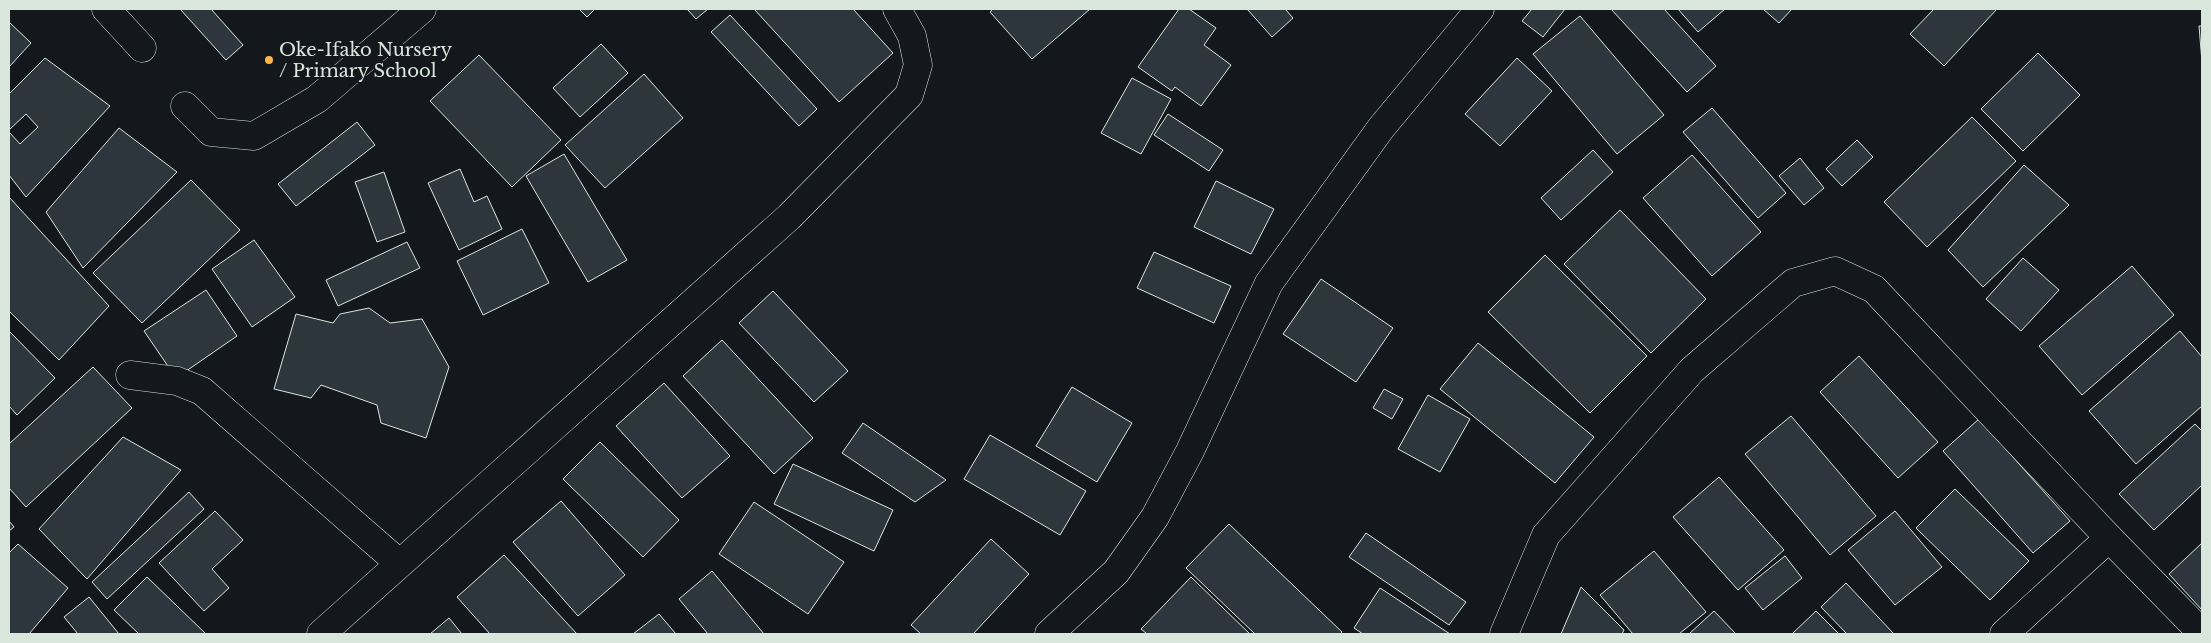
<svg xmlns="http://www.w3.org/2000/svg" width="2211" height="643" font-family="'Libre Baskerville',serif">
	<style>
		.building { fill: #2c363c; stroke: #d8e6dc }
		.lines { fill: none; stroke-linecap: round; stroke-linejoin: round }
		.street-casing { stroke: #d8e6dc; stroke-width: 29 }
		.street { stroke: #14181c; stroke-width: 28 }
		.poi-dot { fill: #ffb74d; stroke: #14181c; stroke-width: 2 }
		.labels { text-anchor: middle; stroke-width: 4; stroke-linejoin: round; paint-order: stroke }
		.poi-label { font-size: 18px; fill: #d8e6dc; stroke: #14181c; text-anchor: start }
	</style>
	<rect width="100%" height="100%" fill="#14181c"/>
	<g class="building">
		<path d="M 180,9 L 211,9 L 243,45 L 226,60 Z"/>
		<path d="M 579,9 L 595,9 L 587,17 Z"/>
		<path d="M 687,9 L 708,9 L 696,19 Z"/>
		<path d="M 754,9 L 853,9 L 893,53 L 839,102 Z"/>
		<path d="M 993,9 L 1090,9 L 1032,59 L 990,12 Z"/>
		<path d="M 1179,9 L 1189,9 L 1216,28 L 1204,45 L 1231,65 L 1201,106 L 1175,87 L 1172,91 L 1138,67 Z"/>
		<path d="M 1247,9 L 1285,9 L 1293,18 L 1272,37 Z"/>
		<path d="M 1532,9 L 1565,9 L 1543,37 L 1522,21 Z"/>
		<path d="M 1611,9 L 1664,9 L 1716,66 L 1687,92 Z"/>
		<path d="M 1678,9 L 1725,9 L 1698,32 Z"/>
		<path d="M 1763,9 L 1792,9 L 1779,23 Z"/>
		<path d="M 1934,9 L 1997,9 L 1944,66 L 1910,34 Z"/>
		<path d="M 730,15 L 817,109 L 799,126 L 711,32 Z"/>
		<path d="M 1580,16 L 1664,115 L 1617,154 L 1533,54 Z"/>
		<path d="M 9,22 L 31,43 L 9,67 Z"/>
		<path d="M 2199,26 L 2202,26 L 2202,62 Z"/>
		<path d="M 601,44 L 628,73 L 580,117 L 553,88 Z"/>
		<path d="M 2038,53 L 2080,95 L 2023,151 L 1981,109 Z"/>
		<path d="M 479,55 L 561,140 L 512,187 L 430,101 Z"/>
		<path d="M 45,58 L 110,106 L 26,197 L 9,175 L 9,132 L 20,144 L 38,127 L 26,114 L 9,130 L 9,94 Z"/>
		<path d="M 1517,58 L 1552,91 L 1500,146 L 1465,114 Z"/>
		<path d="M 644,74 L 683,118 L 605,188 L 565,145 Z"/>
		<path d="M 1132,78 L 1171,99 L 1141,154 L 1101,133 Z"/>
		<path d="M 1712,108 L 1786,193 L 1758,218 L 1683,132 Z"/>
		<path d="M 1168,114 L 1223,150 L 1209,171 L 1154,135 Z"/>
		<path d="M 1972,117 L 2016,161 L 1927,247 L 1884,202 Z"/>
		<path d="M 357,122 L 375,145 L 296,206 L 278,184 Z"/>
		<path d="M 119,128 L 177,172 L 83,268 L 46,212 Z"/>
		<path d="M 1857,140 L 1873,157 L 1842,186 L 1826,169 Z"/>
		<path d="M 1593,150 L 1613,172 L 1561,220 L 1541,198 Z"/>
		<path d="M 564,154 L 627,260 L 588,282 L 526,176 Z"/>
		<path d="M 1692,155 L 1761,232 L 1712,276 L 1643,198 Z"/>
		<path d="M 1800,158 L 1824,188 L 1804,205 L 1779,176 Z"/>
		<path d="M 2024,165 L 2069,205 L 1983,287 L 1948,250 Z"/>
		<path d="M 460,169 L 474,202 L 487,196 L 502,229 L 459,250 L 428,183 Z"/>
		<path d="M 384,172 L 405,232 L 377,242 L 355,182 Z"/>
		<path d="M 191,180 L 240,230 L 142,323 L 93,273 Z"/>
		<path d="M 1216,181 L 1274,209 L 1251,254 L 1194,227 Z"/>
		<path d="M 9,197 L 109,306 L 59,360 L 9,311 Z"/>
		<path d="M 1620,210 L 1706,299 L 1651,353 L 1564,264 Z"/>
		<path d="M 522,229 L 549,283 L 483,315 L 457,261 Z"/>
		<path d="M 254,240 L 295,297 L 252,327 L 212,269 Z"/>
		<path d="M 407,242 L 420,268 L 338,306 L 326,280 Z"/>
		<path d="M 1154,252 L 1231,286 L 1214,323 L 1137,288 Z"/>
		<path d="M 1545,255 L 1647,356 L 1590,413 L 1488,312 Z"/>
		<path d="M 2023,258 L 2059,290 L 2021,331 L 1986,299 Z"/>
		<path d="M 2132,266 L 2174,315 L 2082,395 L 2039,346 Z"/>
		<path d="M 1321,279 L 1393,328 L 1356,382 L 1283,334 Z"/>
		<path d="M 206,290 L 237,336 L 176,378 L 144,331 Z"/>
		<path d="M 773,291 L 848,371 L 814,402 L 739,323 Z"/>
		<path d="M 369,308 L 390,323 L 422,319 L 449,367 L 426,438 L 381,423 L 377,405 L 321,385 L 311,398 L 274,389 L 296,314 L 333,323 L 340,314 Z"/>
		<path d="M 9,331 L 55,378 L 17,415 L 9,406 Z"/>
		<path d="M 2180,331 L 2202,357 L 2202,406 L 2136,464 L 2089,411 Z"/>
		<path d="M 722,340 L 813,438 L 774,474 L 683,376 Z"/>
		<path d="M 1478,343 L 1594,437 L 1555,483 L 1440,389 Z"/>
		<path d="M 1859,356 L 1938,442 L 1898,478 L 1820,392 Z"/>
		<path d="M 93,367 L 132,408 L 26,507 L 9,488 L 9,444 Z"/>
		<path d="M 664,383 L 730,456 L 682,498 L 616,426 Z"/>
		<path d="M 1072,387 L 1132,423 L 1097,482 L 1036,446 Z"/>
		<path d="M 1384,389 L 1403,399 L 1392,419 L 1373,408 Z"/>
		<path d="M 1428,395 L 1470,419 L 1440,472 L 1398,449 Z"/>
		<path d="M 1791,416 L 1876,516 L 1830,555 L 1745,454 Z"/>
		<path d="M 1979,419 L 2070,521 L 2033,553 L 1943,451 Z"/>
		<path d="M 863,423 L 946,480 L 915,502 L 842,453 Z"/>
		<path d="M 2195,424 L 2202,431 L 2202,485 L 2154,530 L 2119,494 Z"/>
		<path d="M 990,435 L 1086,491 L 1060,535 L 964,479 Z"/>
		<path d="M 123,437 L 181,470 L 87,579 L 39,529 Z"/>
		<path d="M 600,442 L 679,520 L 643,557 L 563,479 Z"/>
		<path d="M 793,464 L 893,510 L 874,551 L 774,504 Z"/>
		<path d="M 1719,477 L 1784,550 L 1738,590 L 1673,517 Z"/>
		<path d="M 1955,489 L 2029,561 L 1990,600 L 1916,528 Z"/>
		<path d="M 189,492 L 204,509 L 107,599 L 92,582 Z"/>
		<path d="M 561,501 L 625,575 L 578,616 L 513,542 Z"/>
		<path d="M 754,502 L 844,562 L 808,614 L 719,554 Z"/>
		<path d="M 215,511 L 243,540 L 212,569 L 229,588 L 204,611 L 159,563 Z"/>
		<path d="M 1895,511 L 1942,567 L 1895,605 L 1848,550 Z"/>
		<path d="M 9,521 L 14,527 L 9,531 Z"/>
		<path d="M 1229,524 L 1342,632 L 1340,634 L 1255,634 L 1186,568 Z"/>
		<path d="M 1366,533 L 1466,602 L 1449,625 L 1349,557 Z"/>
		<path d="M 991,539 L 1029,574 L 973,634 L 921,634 L 911,625 Z"/>
		<path d="M 2202,543 L 2202,610 L 2169,574 Z"/>
		<path d="M 18,544 L 68,588 L 29,634 L 9,634 L 9,553 Z"/>
		<path d="M 1654,551 L 1706,612 L 1679,634 L 1633,634 L 1600,595 Z"/>
		<path d="M 504,555 L 577,634 L 490,634 L 457,597 Z"/>
		<path d="M 1785,556 L 1802,578 L 1763,610 L 1745,588 Z"/>
		<path d="M 712,571 L 764,634 L 708,634 L 679,599 Z"/>
		<path d="M 147,577 L 206,634 L 139,634 L 114,610 Z"/>
		<path d="M 1191,577 L 1250,634 L 1147,634 L 1141,629 Z"/>
		<path d="M 1846,583 L 1894,634 L 1847,634 L 1821,607 Z"/>
		<path d="M 1581,587 L 1624,630 L 1622,634 L 1561,634 Z"/>
		<path d="M 1380,588 L 1450,634 L 1363,634 L 1354,628 Z"/>
		<path d="M 89,597 L 119,634 L 78,634 L 64,617 Z"/>
		<path d="M 1714,611 L 1736,634 L 1689,634 Z"/>
		<path d="M 1816,611 L 1839,634 L 1792,634 Z"/>
		<path d="M 659,614 L 676,634 L 633,634 Z"/>
		<path d="M 449,618 L 462,634 L 430,634 Z"/>
	</g>
	<g class="lines">
		<g class="street-casing">
			<g id="street">
				<path d="M 106,9 L 142,48"/>
				<path d="M 185,106 L 211,132 L 254,136 L 317,99 L 422,9"/>
				<path d="M 130,375 L 177,381 L 202,391 L 399,563"/>
				<path d="M 321,634 L 789,217 L 909,95 L 918,65 L 912,36 L 897,9"/>
				<path d="M 1049,634 L 1116,572 L 1155,517 L 1190,451 L 1269,283 L 1381,128 L 1480,9"/>
				<path d="M 1504,634 L 1546,535 L 1692,370 L 1793,283 L 1835,271 L 1874,289 L 2109,538 L 2202,633"/>
				<path d="M 2004,634 L 2109,538"/>
			</g>
		</g>
		<use href="#street" class="street"/>
	</g>
	<circle class="poi-dot" cx="269" cy="60" r="5"/>
	<g class="labels">
		<g class="poi-label">
			<text x="279" y="56">Oke-Ifako Nursery<tspan x="279" dy="21">/ Primary School</tspan></text>
		</g>
	</g>
	<rect width="2211" height="643" fill="none" stroke="#d8e6dc" stroke-width="20"/>
</svg>
